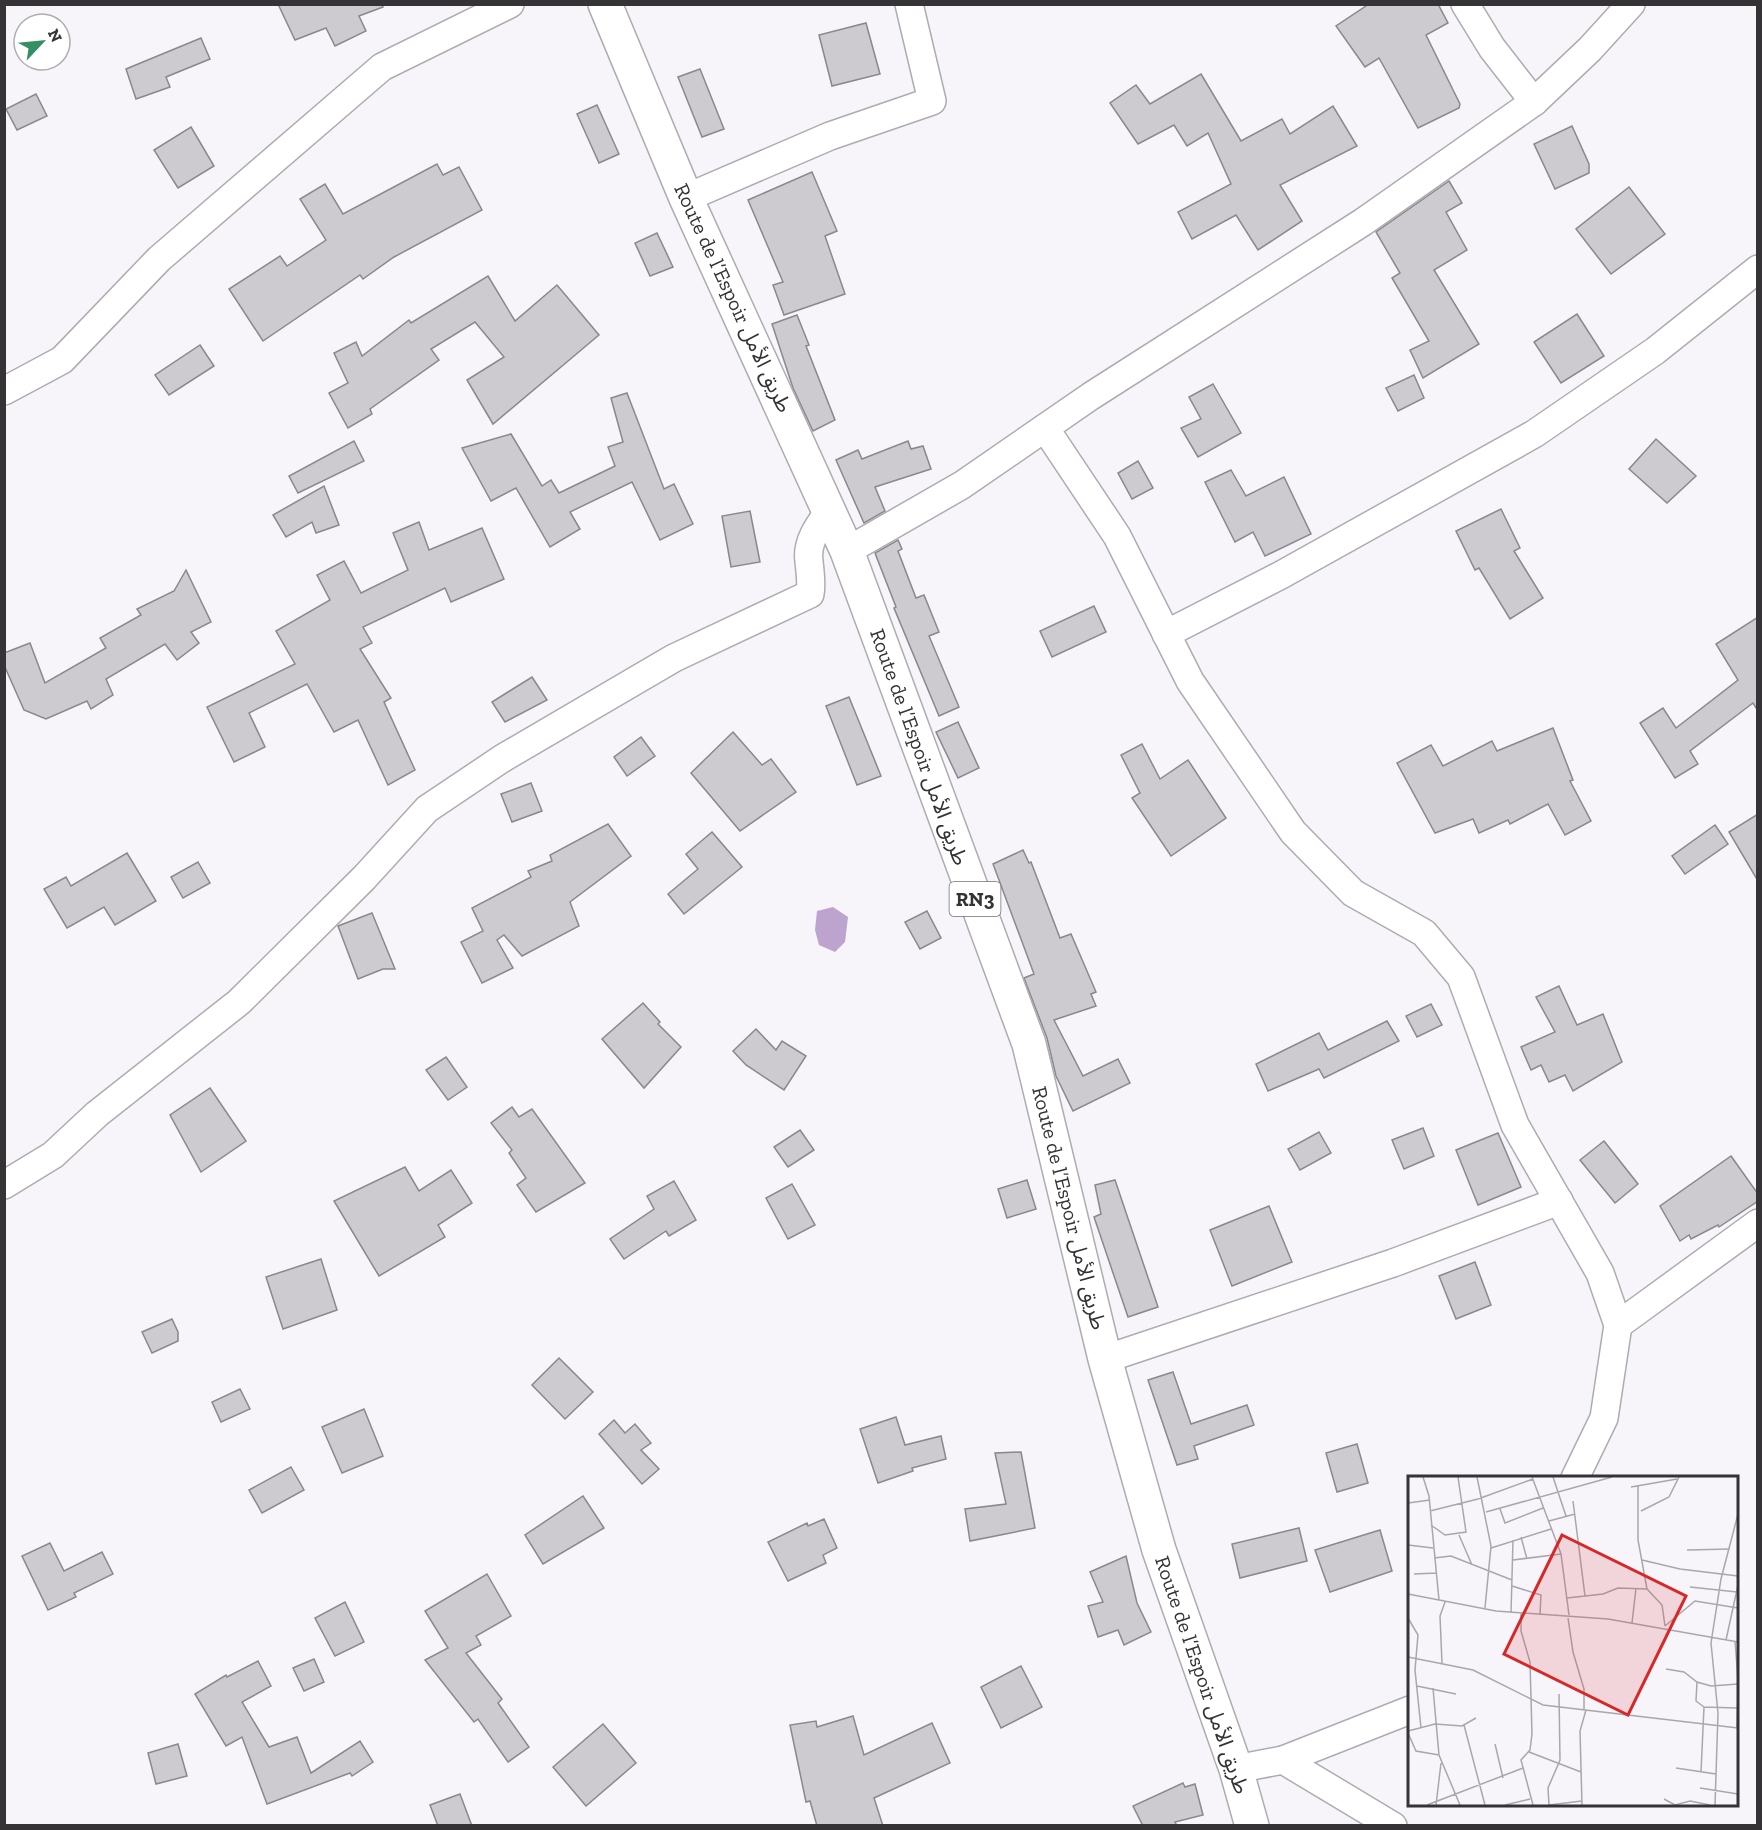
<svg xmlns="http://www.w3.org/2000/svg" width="1762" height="1830" font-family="'Zilla Slab','Noto Sans Arabic',serif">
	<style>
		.forest { fill: #bca4cf }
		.building { fill: #cdcad0; stroke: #8b878d; stroke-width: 1.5 }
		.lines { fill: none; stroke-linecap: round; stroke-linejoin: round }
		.minor-casing { stroke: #afabb2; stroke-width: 30 }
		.trunk-casing { stroke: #afabb2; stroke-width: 36 }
		.minor { stroke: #fff; stroke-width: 27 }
		.trunk { stroke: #fff; stroke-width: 33 }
		.labels { text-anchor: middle; stroke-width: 4.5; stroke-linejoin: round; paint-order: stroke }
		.shield { fill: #fff; stroke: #727072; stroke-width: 1.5 }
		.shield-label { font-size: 20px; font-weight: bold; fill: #353336 }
		.street-label { font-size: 21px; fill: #353336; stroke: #fff }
		.inset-road { fill: none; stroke: #a9a7ac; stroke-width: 1.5 }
		.view { fill: #d62828; fill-opacity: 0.15; stroke: #d62828; stroke-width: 3 }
		.inset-edge { fill: none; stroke: #353336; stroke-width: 3 }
	</style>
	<rect width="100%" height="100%" fill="#f7f4fa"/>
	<path class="forest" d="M 833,907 L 848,917 L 845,942 L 835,952 L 819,945 L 815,930 L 817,911 Z"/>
	<g class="building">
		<path d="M 278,4 L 382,4 L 383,7 L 359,16 L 366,31 L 335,46 L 326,28 L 295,40 Z"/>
		<path d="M 1369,4 L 1438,4 L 1448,23 L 1426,35 L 1460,104 L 1459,108 L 1418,128 L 1379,58 L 1365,67 L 1336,26 Z"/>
		<path d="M 866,23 L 880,74 L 832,86 L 819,35 Z"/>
		<path d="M 201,38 L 210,59 L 166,77 L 170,87 L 136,99 L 126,69 Z"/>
		<path d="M 700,69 L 724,129 L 702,137 L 678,77 Z"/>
		<path d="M 1201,74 L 1241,141 L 1282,119 L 1290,134 L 1333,106 L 1357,146 L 1280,185 L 1302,221 L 1258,250 L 1236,215 L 1192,239 L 1178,212 L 1231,184 L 1208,133 L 1187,146 L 1174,125 L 1138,144 L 1110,103 L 1136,85 L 1150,104 Z"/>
		<path d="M 36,94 L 47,116 L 17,130 L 6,109 Z"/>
		<path d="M 597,105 L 619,154 L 599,163 L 577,114 Z"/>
		<path d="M 1572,126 L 1589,164 L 1589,173 L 1555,189 L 1534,144 Z"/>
		<path d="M 191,127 L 214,166 L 178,188 L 154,150 Z"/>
		<path d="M 437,164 L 443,175 L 459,167 L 482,210 L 394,257 L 363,279 L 360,275 L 263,341 L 229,289 L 280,256 L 287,266 L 326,240 L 300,199 L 325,184 L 343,214 Z"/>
		<path d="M 812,172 L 837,231 L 825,236 L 845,294 L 784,315 L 773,285 L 783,282 L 748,200 Z"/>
		<path d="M 1449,181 L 1462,203 L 1446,212 L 1467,250 L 1434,270 L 1479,344 L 1423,378 L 1410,350 L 1429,341 L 1392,278 L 1400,273 L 1376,232 Z"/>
		<path d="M 1629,187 L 1665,234 L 1611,274 L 1576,229 Z"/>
		<path d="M 657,233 L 673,267 L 650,276 L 635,243 Z"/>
		<path d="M 488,276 L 515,321 L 557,285 L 599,335 L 493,424 L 467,380 L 504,357 L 475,322 L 431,349 L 439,360 L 370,409 L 372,414 L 348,428 L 329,393 L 348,383 L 334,353 L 356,342 L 362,356 L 409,320 L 411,323 Z"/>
		<path d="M 1577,314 L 1604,356 L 1561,383 L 1534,342 Z"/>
		<path d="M 797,315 L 809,345 L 806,346 L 835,420 L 813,431 L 793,388 L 772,324 Z"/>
		<path d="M 200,345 L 214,366 L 169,395 L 155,375 Z"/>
		<path d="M 1414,375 L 1424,398 L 1398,411 L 1386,388 Z"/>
		<path d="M 1213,384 L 1241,433 L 1198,457 L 1181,428 L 1201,419 L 1189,397 Z"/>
		<path d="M 627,393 L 664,489 L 674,484 L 693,524 L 660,540 L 632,482 L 570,512 L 580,529 L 550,547 L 516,488 L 491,501 L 462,448 L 511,434 L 542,486 L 551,480 L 559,493 L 615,466 L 608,447 L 623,442 L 611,398 Z"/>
		<path d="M 1656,439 L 1696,476 L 1667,503 L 1629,469 Z"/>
		<path d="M 354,441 L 364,461 L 298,493 L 289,476 Z"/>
		<path d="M 908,441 L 911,449 L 923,446 L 931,469 L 875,487 L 885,511 L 864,523 L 836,460 L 858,450 L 862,459 Z"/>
		<path d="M 1138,461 L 1153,488 L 1132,499 L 1118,473 Z"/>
		<path d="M 1231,470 L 1246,496 L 1284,477 L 1311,534 L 1265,556 L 1253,532 L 1235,542 L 1205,482 Z"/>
		<path d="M 324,486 L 339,525 L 316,533 L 312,522 L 286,537 L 273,515 Z"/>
		<path d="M 1501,509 L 1520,548 L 1514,551 L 1543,598 L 1510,619 L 1479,568 L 1475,570 L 1456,531 Z"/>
		<path d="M 750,511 L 760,562 L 731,567 L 722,516 Z"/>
		<path d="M 419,522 L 429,550 L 482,528 L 504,579 L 451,602 L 445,588 L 363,627 L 372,643 L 360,649 L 391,698 L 384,702 L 415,770 L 388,785 L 358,720 L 334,732 L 307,684 L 249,713 L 265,747 L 234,762 L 207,707 L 295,664 L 276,631 L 330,600 L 317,575 L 344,561 L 361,593 L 408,570 L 393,533 Z"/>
		<path d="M 898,540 L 902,549 L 898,551 L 916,598 L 924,595 L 939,632 L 929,636 L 959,707 L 939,716 L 894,608 L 896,607 L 875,553 Z"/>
		<path d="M 186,570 L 211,622 L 191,632 L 199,643 L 177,660 L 165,644 L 106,679 L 113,695 L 91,709 L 87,701 L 46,719 L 24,710 L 4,665 L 4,653 L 30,643 L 45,683 L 106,648 L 100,638 L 141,615 L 137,609 L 174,591 Z"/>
		<path d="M 1094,606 L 1106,632 L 1052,657 L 1040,631 Z"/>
		<path d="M 1758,617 L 1758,711 L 1753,703 L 1690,751 L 1698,764 L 1675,778 L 1640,723 L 1663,708 L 1676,728 L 1738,680 L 1716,644 Z"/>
		<path d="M 532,677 L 547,700 L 505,722 L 492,702 Z"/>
		<path d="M 849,697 L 881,776 L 857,785 L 826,706 Z"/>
		<path d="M 958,722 L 979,768 L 958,778 L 936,732 Z"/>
		<path d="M 1553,728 L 1573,780 L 1570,781 L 1591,821 L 1565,835 L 1548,804 L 1510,824 L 1508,820 L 1479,833 L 1473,819 L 1435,833 L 1397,763 L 1431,745 L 1443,766 L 1492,741 L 1497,751 Z"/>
		<path d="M 733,732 L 762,765 L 771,759 L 796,792 L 740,831 L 691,773 Z"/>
		<path d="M 641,737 L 655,756 L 627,776 L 614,757 Z"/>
		<path d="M 1142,744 L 1160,779 L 1188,760 L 1226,818 L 1171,856 L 1132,798 L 1140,793 L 1121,755 Z"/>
		<path d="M 531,783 L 542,811 L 512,822 L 501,794 Z"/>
		<path d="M 1758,814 L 1758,881 L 1729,832 Z"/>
		<path d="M 608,824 L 631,856 L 570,902 L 579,926 L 522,956 L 504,935 L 497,940 L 513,968 L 482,983 L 461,942 L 483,931 L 472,908 L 531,877 L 528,871 L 552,861 L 550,855 Z"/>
		<path d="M 1715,825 L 1728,844 L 1685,874 L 1672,856 Z"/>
		<path d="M 712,832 L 742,867 L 684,914 L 668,894 L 698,869 L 686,854 Z"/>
		<path d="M 1023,850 L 1029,863 L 1031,862 L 1060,938 L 1071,934 L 1096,992 L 1091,994 L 1096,1006 L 1054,1020 L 1083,1076 L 1118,1059 L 1130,1083 L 1073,1111 L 1056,1076 L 1047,1038 L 1024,978 L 1034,974 L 993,864 Z"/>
		<path d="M 127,853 L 156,901 L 115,925 L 104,907 L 67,928 L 44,889 L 66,877 L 71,886 Z"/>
		<path d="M 198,862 L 210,883 L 183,898 L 171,877 Z"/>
		<path d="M 927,911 L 941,938 L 920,949 L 905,922 Z"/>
		<path d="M 372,913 L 395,969 L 383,969 L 358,979 L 338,926 Z"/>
		<path d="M 1559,986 L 1577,1025 L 1603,1014 L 1622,1062 L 1573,1091 L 1565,1075 L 1549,1082 L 1541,1065 L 1531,1070 L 1521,1047 L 1555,1032 L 1536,997 Z"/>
		<path d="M 643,1003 L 660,1022 L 658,1024 L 681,1047 L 644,1088 L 602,1039 Z"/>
		<path d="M 1431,1004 L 1442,1025 L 1417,1037 L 1406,1016 Z"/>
		<path d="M 1387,1021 L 1399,1041 L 1324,1078 L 1319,1069 L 1268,1091 L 1256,1064 L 1319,1033 L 1328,1050 Z"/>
		<path d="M 756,1029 L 776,1050 L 782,1041 L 806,1056 L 784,1090 L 746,1065 L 733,1051 Z"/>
		<path d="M 446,1057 L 467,1087 L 448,1100 L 426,1070 Z"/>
		<path d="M 210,1088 L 246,1141 L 201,1172 L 170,1115 Z"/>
		<path d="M 512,1107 L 519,1117 L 532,1109 L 585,1183 L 536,1212 L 517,1185 L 526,1178 L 509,1153 L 512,1150 L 491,1123 Z"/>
		<path d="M 1423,1128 L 1434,1156 L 1404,1169 L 1392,1140 Z"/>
		<path d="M 800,1130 L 814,1150 L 788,1167 L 774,1147 Z"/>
		<path d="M 1319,1132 L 1331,1153 L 1300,1170 L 1288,1149 Z"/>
		<path d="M 1498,1133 L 1521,1187 L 1478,1205 L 1456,1150 Z"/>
		<path d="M 1604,1141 L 1638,1184 L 1615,1203 L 1580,1160 Z"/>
		<path d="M 1731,1156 L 1758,1194 L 1758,1201 L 1719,1227 L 1718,1225 L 1691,1239 L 1689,1235 L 1680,1241 L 1660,1206 Z"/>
		<path d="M 405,1167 L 419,1191 L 451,1170 L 472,1203 L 438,1225 L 445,1237 L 379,1276 L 334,1201 Z"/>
		<path d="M 1027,1180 L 1036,1209 L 1007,1218 L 998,1189 Z"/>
		<path d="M 1115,1180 L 1158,1307 L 1128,1317 L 1094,1217 L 1101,1214 L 1095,1185 Z"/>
		<path d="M 674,1181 L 696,1220 L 669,1236 L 666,1231 L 624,1259 L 610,1239 L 654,1209 L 647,1196 Z"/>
		<path d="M 792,1184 L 815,1225 L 788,1239 L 766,1198 Z"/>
		<path d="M 1269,1206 L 1292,1262 L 1232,1286 L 1210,1230 Z"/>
		<path d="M 321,1259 L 337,1310 L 283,1329 L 266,1277 Z"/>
		<path d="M 1475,1262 L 1491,1305 L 1456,1319 L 1439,1276 Z"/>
		<path d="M 172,1319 L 178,1332 L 178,1341 L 152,1353 L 142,1332 Z"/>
		<path d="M 559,1358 L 593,1392 L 565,1419 L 532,1385 Z"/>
		<path d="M 1173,1372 L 1191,1424 L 1247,1405 L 1254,1425 L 1194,1446 L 1198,1459 L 1177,1465 L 1148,1380 Z"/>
		<path d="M 240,1389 L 250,1409 L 221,1422 L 212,1402 Z"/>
		<path d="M 364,1409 L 383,1456 L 342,1473 L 322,1427 Z"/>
		<path d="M 896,1417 L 905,1445 L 941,1436 L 946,1459 L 912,1468 L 913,1471 L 878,1483 L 860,1429 Z"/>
		<path d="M 614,1420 L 625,1433 L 635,1424 L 651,1443 L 641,1450 L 659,1469 L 642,1484 L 599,1434 Z"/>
		<path d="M 1357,1444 L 1368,1483 L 1337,1492 L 1326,1453 Z"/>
		<path d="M 1021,1452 L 1035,1528 L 970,1541 L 965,1509 L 1006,1504 L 995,1453 Z"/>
		<path d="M 291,1467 L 304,1490 L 262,1513 L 249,1490 Z"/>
		<path d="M 583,1496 L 604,1528 L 543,1564 L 525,1535 Z"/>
		<path d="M 824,1519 L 837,1548 L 823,1555 L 826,1563 L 788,1581 L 768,1542 L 807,1523 L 808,1526 Z"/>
		<path d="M 1299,1528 L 1307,1561 L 1240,1578 L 1232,1544 Z"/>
		<path d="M 1380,1530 L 1392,1571 L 1330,1592 L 1315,1550 Z"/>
		<path d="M 50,1543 L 64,1571 L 102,1552 L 113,1574 L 74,1593 L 76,1597 L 48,1610 L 22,1556 Z"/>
		<path d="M 1126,1556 L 1137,1603 L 1151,1632 L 1124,1645 L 1118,1630 L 1098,1637 L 1088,1606 L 1103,1602 L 1090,1572 Z"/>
		<path d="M 487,1574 L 511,1616 L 476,1636 L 481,1645 L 466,1653 L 502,1699 L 498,1703 L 529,1747 L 508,1762 L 478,1719 L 474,1722 L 425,1660 L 448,1648 L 425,1611 Z"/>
		<path d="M 345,1602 L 364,1642 L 335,1656 L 315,1618 Z"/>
		<path d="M 314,1659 L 324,1682 L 304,1691 L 293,1668 Z"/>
		<path d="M 258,1661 L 271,1686 L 242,1702 L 269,1747 L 297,1737 L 311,1773 L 360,1741 L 373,1762 L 352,1776 L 350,1773 L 267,1804 L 242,1737 L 226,1746 L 195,1694 L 226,1675 L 227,1677 Z"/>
		<path d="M 1021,1666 L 1042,1707 L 1001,1728 L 981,1687 Z"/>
		<path d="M 853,1716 L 864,1755 L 932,1723 L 950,1763 L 874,1798 L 883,1826 L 817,1826 L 810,1801 L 806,1802 L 790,1725 L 816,1721 L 817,1727 Z"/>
		<path d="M 603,1724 L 636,1763 L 586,1806 L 553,1767 Z"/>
		<path d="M 178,1744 L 187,1776 L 156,1784 L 148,1753 Z"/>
		<path d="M 1183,1783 L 1185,1787 L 1195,1784 L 1203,1815 L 1175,1822 L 1177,1826 L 1143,1826 L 1133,1806 Z"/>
		<path d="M 460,1794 L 472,1826 L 438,1826 L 430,1805 Z"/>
	</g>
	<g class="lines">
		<g class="minor-casing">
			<g id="minor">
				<path d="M 1465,4 L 1492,48 L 1534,102"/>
				<path d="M 686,198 L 830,136 L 932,101 L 909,4"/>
				<path d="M 4,391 L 62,360 L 159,259 L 382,67 L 510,4"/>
				<path d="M 1045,428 L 1117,536 L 1190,681 L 1293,832 L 1353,893 L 1424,933 L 1461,977 L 1515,1125 L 1600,1273 L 1618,1325 L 1604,1418 L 1575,1478"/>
				<path d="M 847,551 L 962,485 L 1091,396 L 1363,222 L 1534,102 L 1590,49 L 1631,4"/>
				<path d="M 1166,634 L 1281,575 L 1534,434 L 1655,351 L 1758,269"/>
				<path d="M 4,1185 L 53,1155 L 97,1114 L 239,1002 L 364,878 L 427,809 L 503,758 L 674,658 L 810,594 C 812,582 810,573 809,561 C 806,542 819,525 830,510"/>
				<path d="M 1618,1325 L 1758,1223"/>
				<path d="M 1105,1359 L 1393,1263 L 1559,1201"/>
				<path d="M 1283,1760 L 1410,1710"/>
				<path d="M 1236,1769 L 1283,1760 L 1393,1826"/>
			</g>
		</g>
		<g class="trunk-casing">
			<path id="trunk" d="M 605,4 L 686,198 L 847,551 L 1029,1044 L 1105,1359 L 1159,1550 L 1236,1769 L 1252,1826"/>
		</g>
		<use href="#minor" class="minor"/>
		<use href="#trunk" class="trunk"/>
	</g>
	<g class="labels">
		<rect class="shield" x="949.5" y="882" width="51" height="34" rx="4.5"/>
		<g class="shield-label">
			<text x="975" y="906">RN3</text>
		</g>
		<g class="street-label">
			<text transform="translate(733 298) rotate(65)" y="7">Route de l’Espoir طريق الأمل</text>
			<text transform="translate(919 747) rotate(70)" y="7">Route de l’Espoir طريق الأمل</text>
			<text transform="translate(1069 1208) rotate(76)" y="7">Route de l’Espoir طريق الأمل</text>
			<text transform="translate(1202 1675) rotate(71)" y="7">Route de l’Espoir طريق الأمل</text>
		</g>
	</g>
	<g transform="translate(1408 1476)">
		<rect width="330" height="330" fill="#f7f4fa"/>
		<path class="inset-road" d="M 15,1 L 21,20 L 31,124M 69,1 L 83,70 L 77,132M 124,1 L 153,78 L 161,139M 145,1 L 158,40M 230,10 L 230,64 L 239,113M 223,11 L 269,3M 165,25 L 177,120M 0,27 L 22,24M 92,33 L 97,47 L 135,32M 22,35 L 70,23 L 125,3M 233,35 L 261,21 L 271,1M 78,36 L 204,1M 141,45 L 167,38M 23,49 L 37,59 L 58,56 L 50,1M 51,59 L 64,89M 113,61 L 119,83M 0,69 L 25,72M 83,72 L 143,53M 279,74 L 322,73M 26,82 L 43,80 L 104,104M 105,84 L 153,78M 234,84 L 272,93 L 330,100M 6,98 L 29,97M 104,110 L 133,119 L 132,138M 282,111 L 329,116M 0,118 L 88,135 L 200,143 L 330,166M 159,122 L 195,118 L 210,112 L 239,113 L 254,129 L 257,150M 103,137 L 105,64M 113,137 L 113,155 L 122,186 L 124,258 L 122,274 L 113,284 L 125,329M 0,142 L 10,159 L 7,194 L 13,252M 160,142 L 165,176 L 176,213 L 176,234M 224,147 L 228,112M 257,150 L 287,125 L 330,132M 318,164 L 330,109M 327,165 L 330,204M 0,181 L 65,194 L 135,229 L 330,252M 34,187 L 32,140 L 37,126M 258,193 L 276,196 L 289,206 L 303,210 L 330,208M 289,206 L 288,225 L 296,231M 9,210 L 48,218M 25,212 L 31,279 L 52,329M 56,249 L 77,329M 329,252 L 330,212M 0,255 L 27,248 L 54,250 L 68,242M 0,257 L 8,275 L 31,279M 87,268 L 95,302M 121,276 L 173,296M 268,292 L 308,298M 293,296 L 296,231 L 329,232M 292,312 L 330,318M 256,323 L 267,329 L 282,325 L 302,329M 19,329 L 115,292M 28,329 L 33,287M 97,329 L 122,323M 141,329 L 140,312 L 152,284 L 151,218M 141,329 L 174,325M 174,329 L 172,255 L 178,234M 307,329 L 310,237 L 303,167 L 313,103 L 330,38"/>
		<path class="view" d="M 154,59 L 278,120 L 220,239 L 96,178 Z"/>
		<rect width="330" height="330" class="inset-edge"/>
	</g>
	<rect width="1762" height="1830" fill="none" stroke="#353336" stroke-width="12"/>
	<g transform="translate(42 42) rotate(64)"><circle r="28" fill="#ffffff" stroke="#aeadaf" stroke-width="1.5"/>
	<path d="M0-4.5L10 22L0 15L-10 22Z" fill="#358f65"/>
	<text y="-9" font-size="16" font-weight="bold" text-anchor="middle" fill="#353336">N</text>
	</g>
</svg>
